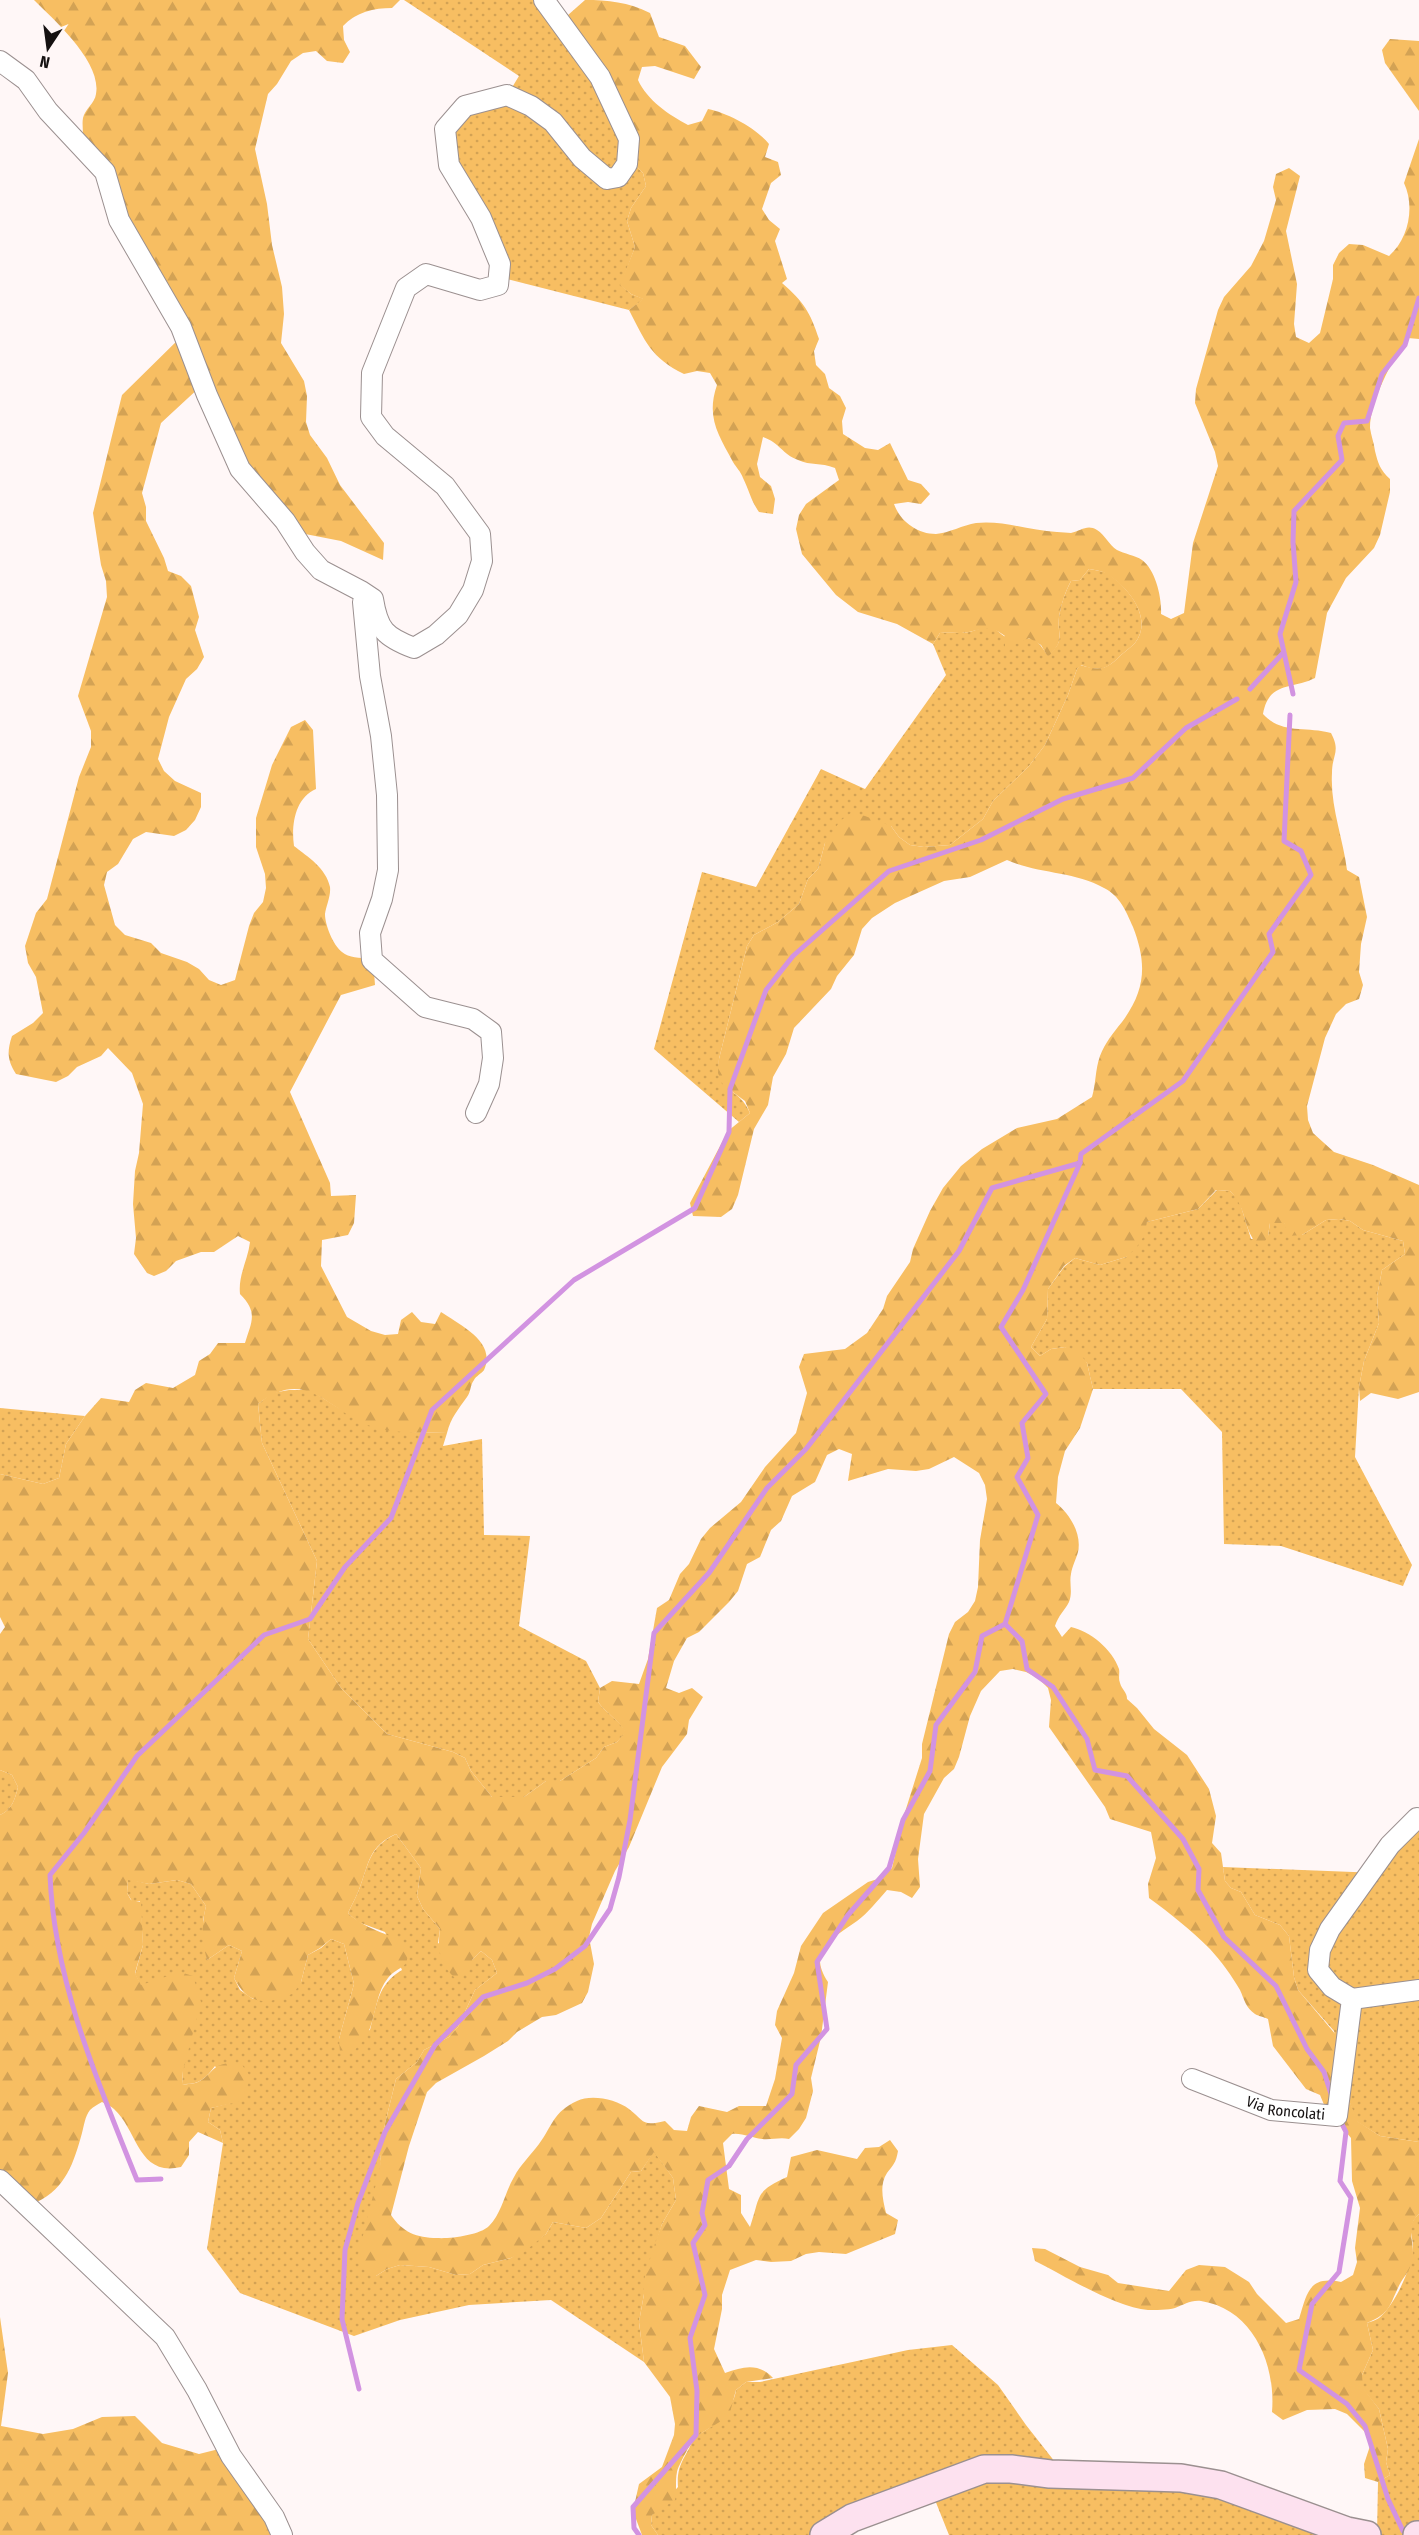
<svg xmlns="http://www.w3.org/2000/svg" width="1419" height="2535" font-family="'Fira Sans Condensed',sans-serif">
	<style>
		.grass { fill: url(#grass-dots) }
		.forest { fill: url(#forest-firs); fill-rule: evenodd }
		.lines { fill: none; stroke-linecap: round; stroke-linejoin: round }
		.stream { stroke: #d293e1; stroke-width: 5 }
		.street-casing { stroke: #9b9090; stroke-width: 22 }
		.secondary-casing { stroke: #9b9090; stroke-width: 30 }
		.street { stroke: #fff; stroke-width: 20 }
		.secondary { stroke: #fde1ef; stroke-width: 27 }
		.labels { text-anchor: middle; stroke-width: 4.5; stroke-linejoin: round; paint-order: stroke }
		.street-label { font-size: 15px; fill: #151111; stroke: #fff7f7 }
	</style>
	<defs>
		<pattern id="grass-dots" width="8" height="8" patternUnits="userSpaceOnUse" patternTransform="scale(1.5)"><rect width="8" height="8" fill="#f7be62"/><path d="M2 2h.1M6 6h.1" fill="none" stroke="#d3a254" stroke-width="1.8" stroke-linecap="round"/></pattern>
		<pattern id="forest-firs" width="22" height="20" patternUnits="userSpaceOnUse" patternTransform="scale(1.5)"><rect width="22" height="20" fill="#f7be62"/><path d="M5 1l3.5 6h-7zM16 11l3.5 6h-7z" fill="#d3a254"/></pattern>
	</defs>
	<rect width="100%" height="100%" fill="#fff7f7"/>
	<g class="grass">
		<path d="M 404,0 L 544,0 L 612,94 L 629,158 L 643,173 L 646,186 L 631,208 L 627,221 L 635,247 L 621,285 L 631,294 L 644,299 L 629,310 L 503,278 L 454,169 L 453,116 L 503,102 L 519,76 Z"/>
		<path d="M 1089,569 C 1095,570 1102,571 1107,573 C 1128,587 1154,618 1135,643 C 1131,647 1126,651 1121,655 C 1106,670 1101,672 1081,665 L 1077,669 L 1068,695 L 1045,745 L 1029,766 L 993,801 L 983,819 L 950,845 L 924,847 L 910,845 L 899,837 L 891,826 L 825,843 L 818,869 L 808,879 L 799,904 L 778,922 L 754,935 L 747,946 L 719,1059 C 717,1095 739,1086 750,1113 L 739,1122 L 654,1049 L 702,872 L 756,887 L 821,769 L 865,789 L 946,675 L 933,644 L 940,633 C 950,632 960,634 969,632 C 977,630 983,626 992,628 C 997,629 1000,634 1004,636 C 1026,644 1030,627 1048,656 C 1066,639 1057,637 1059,617 C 1061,604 1065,592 1071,581 L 1080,580 Z"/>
		<path d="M 1217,1190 L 1230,1191 L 1239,1200 L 1251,1239 L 1268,1236 L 1270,1223 L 1284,1223 L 1302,1235 L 1326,1220 L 1339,1219 L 1350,1221 L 1363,1230 L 1403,1241 L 1405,1254 L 1382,1270 L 1377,1296 L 1379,1323 L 1364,1361 L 1359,1387 L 1355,1457 L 1412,1565 L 1403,1586 L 1281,1546 L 1224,1544 L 1222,1432 L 1181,1389 L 1093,1389 L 1087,1363 L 1065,1347 L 1051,1349 L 1040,1356 L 1031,1347 L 1047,1319 L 1048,1289 L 1064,1267 L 1075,1258 L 1100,1265 L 1126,1257 L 1147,1222 L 1198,1209 Z"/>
		<path d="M 289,1390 L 310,1390 L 340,1409 L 413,1432 L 447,1433 L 443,1446 L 482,1439 L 484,1535 L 530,1536 L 519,1626 L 586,1661 L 600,1688 L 598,1702 C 607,1714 618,1719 626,1732 L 617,1742 L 604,1747 L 596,1758 L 560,1781 L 546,1781 L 524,1797 L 492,1797 L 471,1771 L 465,1758 L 453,1752 L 387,1734 L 341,1688 L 308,1639 L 317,1561 L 262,1443 L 258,1404 L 272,1393 Z"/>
		<path d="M 0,1408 L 85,1416 L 66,1444 L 59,1478 L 43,1484 L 0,1474 Z"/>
		<path d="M 0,1770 L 12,1775 L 18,1787 C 15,1799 12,1810 0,1815 Z"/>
		<path d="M 1419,1825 L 1419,2142 L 1380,2136 L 1356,2121 L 1347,2094 L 1334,2031 L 1298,1990 L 1294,1977 L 1289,1936 L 1280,1925 L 1255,1915 L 1241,1892 L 1231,1888 L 1225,1881 L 1223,1867 L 1379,1873 Z"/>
		<path d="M 396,1834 L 421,1868 L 417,1896 L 423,1909 L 440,1929 L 438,1943 L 472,1960 L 481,1951 L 492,1960 L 497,1973 L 475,1990 L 458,2027 L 449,2037 L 424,2050 L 417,2062 L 396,2079 L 379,2148 L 381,2161 L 376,2276 L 387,2269 L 400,2265 L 429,2267 L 456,2275 L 470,2274 L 483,2265 L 511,2258 L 546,2234 L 553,2222 L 586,2228 L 601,2218 L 631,2172 L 641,2171 L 654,2151 L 673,2178 L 676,2200 L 662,2224 L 645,2280 L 644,2294 L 639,2322 L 644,2362 L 551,2300 L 469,2305 L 400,2320 L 354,2336 L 240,2293 L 207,2249 L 223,2143 L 220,2130 L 208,2122 L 211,2108 L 238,2101 L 215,2066 C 205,2079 199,2085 182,2084 L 183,2071 L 135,1974 L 143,1945 L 140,1901 L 132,1901 L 127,1893 L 128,1879 L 149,1884 L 177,1880 L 191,1884 L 206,1906 L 203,1920 L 207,1960 L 229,1945 L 242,1951 L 234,1978 L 240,1990 L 253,1999 L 301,1982 L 308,1955 L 321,1948 L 331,1939 L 344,1944 L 354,1984 L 339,2039 L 370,2030 C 377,2004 378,1984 402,1970 L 385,1932 L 358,1922 L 348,1913 C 352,1904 357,1896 360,1887 C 369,1863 369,1847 396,1834 Z"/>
		<path d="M 1419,2214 L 1419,2535 L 1377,2535 L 1378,2482 L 1390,2475 L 1386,2462 L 1388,2449 L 1379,2409 L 1362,2388 L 1362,2375 L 1373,2350 L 1367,2323 C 1370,2322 1376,2320 1379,2318 C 1395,2305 1412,2267 1413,2248 C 1413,2232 1405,2227 1419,2214 Z"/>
		<path d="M 952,2345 L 998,2385 L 1026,2425 L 1066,2476 L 1160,2478 L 1356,2535 L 949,2535 L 931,2490 L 826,2535 L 658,2535 L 651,2525 L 652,2515 L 678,2487 C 676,2463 687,2457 694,2437 C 713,2428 733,2411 736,2390 L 746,2382 L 760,2382 L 908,2350 Z"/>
	</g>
	<g class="forest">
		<path d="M 34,0 L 400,0 L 392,8 C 374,8 356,12 343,26 L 344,40 L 350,52 L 343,63 L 327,61 L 316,51 L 303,53 L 291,61 L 277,84 L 268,94 L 255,149 L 267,204 L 272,245 L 282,287 L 284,314 L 281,343 L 304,381 L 307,396 L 306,422 L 310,435 L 327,458 L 340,485 L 384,543 L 383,560 L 341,541 L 300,533 L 254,489 L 201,386 L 161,423 L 142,493 L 146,507 L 146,521 L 164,558 L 168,571 L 181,576 L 191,586 L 199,617 L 195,630 L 204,657 L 197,669 L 186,679 L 169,717 L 158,759 L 164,771 L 175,781 L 201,793 L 201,807 L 195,820 L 186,830 L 174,836 L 146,832 L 133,839 L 118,864 L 107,872 L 104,885 L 115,925 L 125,935 L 151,943 L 161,953 L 187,962 L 199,969 L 209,980 L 221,985 L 235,980 L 249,926 L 254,913 L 263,902 L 266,888 L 265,874 L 256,847 L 256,818 L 272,765 L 291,727 L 305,720 L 313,730 L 316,789 C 295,798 291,825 294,846 C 308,857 326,868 330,887 C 331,896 326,906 325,914 C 325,925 333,945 342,952 C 349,958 360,958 369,958 L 374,972 L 375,985 L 341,995 L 290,1092 L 330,1183 L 331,1196 L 356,1195 L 354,1223 L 348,1235 L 322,1240 L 321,1266 L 347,1317 L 371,1331 L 385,1335 L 398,1334 L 401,1320 L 412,1312 L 421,1322 L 435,1324 L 441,1312 C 460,1325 497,1342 484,1370 C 481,1374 476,1376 474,1380 C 470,1385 471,1392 467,1397 C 458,1410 451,1417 447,1433 C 423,1432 396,1434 373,1427 C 329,1413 308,1365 258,1404 L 262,1443 L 317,1561 L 308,1639 L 341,1688 L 387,1734 L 453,1752 L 465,1758 L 471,1771 L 492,1797 L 524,1797 L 546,1781 L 560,1781 L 596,1758 L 604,1747 L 617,1742 L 625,1732 C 618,1719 607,1714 598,1702 L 600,1688 L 612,1681 L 639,1684 L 648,1659 L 657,1608 L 669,1600 L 680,1574 L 689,1564 L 701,1539 L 710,1528 L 741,1502 L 765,1467 L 796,1433 L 807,1393 L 799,1367 L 804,1354 L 845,1349 L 867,1333 L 883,1309 L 887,1296 L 910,1262 L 913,1249 L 930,1211 L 943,1188 L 961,1166 L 982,1149 L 1017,1128 L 1057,1119 L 1092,1097 C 1096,1084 1095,1070 1100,1056 C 1105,1043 1113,1033 1122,1022 C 1146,990 1147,963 1133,927 C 1126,911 1120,896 1104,888 C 1073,871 1038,874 1007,860 L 970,877 L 944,881 L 895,903 L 872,918 L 862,929 L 854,955 L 837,976 L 831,989 L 794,1028 L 786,1054 L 773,1077 L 768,1105 L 754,1129 L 738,1195 L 732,1209 L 721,1217 L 693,1216 L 690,1203 L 728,1131 L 750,1113 L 745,1101 L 723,1085 L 718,1073 L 719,1059 L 747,946 L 754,935 L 778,922 L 799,904 L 808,879 L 818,869 L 825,843 L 840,821 L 851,813 L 865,816 L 891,826 L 899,837 L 910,845 L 924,847 L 950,845 L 983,819 L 993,801 L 1029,766 L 1045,745 L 1068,695 L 1077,669 L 1080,665 C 1101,671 1106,670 1121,655 C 1126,651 1131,647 1135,643 C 1154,618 1128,587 1107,574 C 1102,571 1095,570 1089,569 L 1080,580 L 1071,581 C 1065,592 1061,605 1059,617 C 1057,638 1066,639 1048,657 L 1041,645 L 1029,638 L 1005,649 L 1005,636 C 989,625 987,628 969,632 C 960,634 950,632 940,633 L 933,644 L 897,624 L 858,612 L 836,595 L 802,554 L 796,529 L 799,515 L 806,504 L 839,480 L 835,468 C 820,462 811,466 798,460 C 782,454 780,443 763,437 L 757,464 L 760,477 L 771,486 L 775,499 L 773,514 L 759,512 C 751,501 749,490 743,478 C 741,472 736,467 733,462 C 718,434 706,417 717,385 L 710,373 L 697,371 L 684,374 C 651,358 645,341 629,310 L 643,299 L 631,294 L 620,285 L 635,247 L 627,221 L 631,208 L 646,186 L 643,173 L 629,158 L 612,94 L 559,23 L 585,0 C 608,0 628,2 650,13 L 659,37 L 685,46 L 701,67 L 694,79 L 655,66 L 642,67 L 638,80 C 647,100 669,115 688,125 L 702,121 L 708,109 C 728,113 756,128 769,144 L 765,157 L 778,162 L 781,175 L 771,183 L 762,209 L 769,220 L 780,229 L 775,241 L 787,279 L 782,283 C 804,302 810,312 819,339 L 814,351 L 816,365 L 825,374 L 829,388 L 840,396 L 846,408 L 842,421 L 843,434 L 865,448 L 878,450 L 890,443 L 908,480 L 921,484 L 930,494 L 921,504 L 908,502 L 894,504 C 900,521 917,534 936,534 C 949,533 963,525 976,523 C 1004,520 1030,531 1057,532 C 1062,532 1067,533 1071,533 C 1081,531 1087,524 1097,530 C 1105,535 1109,545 1117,550 C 1124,554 1135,555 1142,560 C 1156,570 1162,599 1161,614 L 1171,619 L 1184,613 L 1193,543 L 1218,466 L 1215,452 L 1195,403 L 1196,389 L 1218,310 L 1224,297 L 1251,266 L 1264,241 L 1276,200 L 1273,187 L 1276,174 L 1289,168 L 1300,176 L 1286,231 L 1297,284 L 1294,324 L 1296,337 L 1309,343 L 1320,333 L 1333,279 L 1333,265 L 1339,253 L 1349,244 L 1363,245 L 1389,256 C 1409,239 1415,206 1404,183 L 1419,139 L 1419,339 L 1408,338 C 1392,360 1370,401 1370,428 C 1371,435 1374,443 1375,451 C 1378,463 1380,470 1390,479 L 1390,492 L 1380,535 L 1374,548 L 1346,578 L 1327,613 L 1315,678 C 1291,690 1269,681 1263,714 C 1282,735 1305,726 1331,733 C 1341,752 1332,754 1332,773 C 1330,806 1343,838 1347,870 L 1359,877 L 1367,917 L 1361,944 L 1359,972 L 1363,985 L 1359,999 L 1346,1004 L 1336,1014 L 1325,1038 L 1307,1106 L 1308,1120 L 1313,1133 L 1334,1152 L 1373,1165 L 1419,1185 L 1419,1392 L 1398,1399 L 1371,1393 L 1360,1401 L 1359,1387 L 1364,1361 L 1379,1323 L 1377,1296 L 1382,1270 L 1405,1254 L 1403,1241 L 1363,1230 L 1350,1221 L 1339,1219 L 1326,1220 L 1302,1235 L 1288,1236 L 1284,1223 L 1270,1223 L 1268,1236 L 1261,1248 C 1241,1230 1249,1210 1230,1191 L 1216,1190 L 1198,1209 L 1147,1222 L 1144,1236 L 1136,1248 L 1126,1257 L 1100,1265 L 1075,1258 L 1064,1266 L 1048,1289 L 1047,1319 L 1031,1347 L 1040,1356 L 1051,1349 L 1065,1347 L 1078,1351 L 1087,1363 L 1093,1389 L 1080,1428 L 1065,1451 L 1058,1477 L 1056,1503 C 1070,1514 1082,1534 1078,1552 C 1076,1559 1072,1567 1071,1574 C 1069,1583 1073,1592 1069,1602 C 1065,1610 1058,1616 1055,1626 L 1062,1637 L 1071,1627 C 1090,1631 1112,1649 1119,1669 C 1120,1673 1118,1678 1120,1683 C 1122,1690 1127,1692 1127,1699 L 1137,1708 L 1154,1729 L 1187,1755 L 1209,1789 L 1216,1816 L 1212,1843 L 1221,1853 L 1225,1881 L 1231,1888 L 1241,1892 L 1255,1915 L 1280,1925 L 1289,1936 L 1294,1977 L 1298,1990 L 1342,2042 L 1347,2094 L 1357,2121 L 1380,2136 L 1419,2142 L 1419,2214 C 1405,2227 1414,2240 1413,2257 C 1412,2267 1406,2274 1401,2282 C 1389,2304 1393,2312 1367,2323 L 1373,2350 L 1362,2375 L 1363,2388 L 1379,2409 L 1388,2449 L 1386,2462 L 1390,2475 L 1378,2482 L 1365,2478 L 1364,2464 L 1370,2446 L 1366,2433 L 1347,2414 L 1335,2409 L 1307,2410 L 1283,2420 L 1272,2412 C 1276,2364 1253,2309 1201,2301 C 1190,2300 1184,2305 1175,2308 C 1168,2310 1155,2310 1148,2310 C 1115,2307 1065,2276 1035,2261 L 1032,2248 L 1045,2249 L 1080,2267 L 1108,2275 L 1118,2283 L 1169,2291 L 1186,2270 L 1199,2265 L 1225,2267 L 1249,2282 L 1257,2294 L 1286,2323 L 1299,2319 C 1307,2293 1309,2275 1341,2282 L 1353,2275 L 1357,2262 L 1355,2248 L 1360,2208 L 1352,2181 L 1351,2138 L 1325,2107 L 1320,2095 L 1306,2089 L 1273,2046 L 1268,2019 C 1264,2017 1258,2016 1255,2014 C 1246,2008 1244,1999 1240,1990 C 1232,1976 1221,1961 1210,1949 C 1191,1930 1171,1914 1149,1898 L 1148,1884 L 1156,1858 L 1151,1832 L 1110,1819 L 1105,1807 L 1049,1727 L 1051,1700 L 1048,1688 L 1038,1678 L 1026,1672 L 1013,1669 L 1000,1671 L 981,1691 L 970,1716 L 959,1757 L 954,1769 L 944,1778 L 924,1814 L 918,1859 L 920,1887 L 912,1898 L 901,1892 L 887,1890 C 878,1900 868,1913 857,1921 C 834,1938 806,1949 828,1982 L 821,2037 L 811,2078 L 813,2091 L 806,2118 L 799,2129 L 789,2139 C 780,2137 771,2140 762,2139 C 752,2138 743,2133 732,2134 L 723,2143 L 729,2189 L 741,2195 L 741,2213 L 750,2227 C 761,2195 754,2192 787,2177 L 791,2157 L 817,2150 L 857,2159 L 865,2148 L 879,2147 L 890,2140 L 898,2151 C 896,2163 893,2165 887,2173 C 879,2185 883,2200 886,2213 L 898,2220 L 895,2234 L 846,2254 L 819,2252 L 806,2254 L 791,2261 L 771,2262 L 756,2260 L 730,2270 L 722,2295 L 722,2309 L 714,2349 L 725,2373 C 744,2366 759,2363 773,2378 L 746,2382 L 736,2390 L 729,2416 C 719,2423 707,2429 697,2436 C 693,2438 678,2466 677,2472 C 675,2481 677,2490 675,2500 L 652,2515 L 651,2525 L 658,2535 L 642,2535 L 633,2511 L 639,2484 L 662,2467 L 674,2435 L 675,2424 L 670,2397 L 644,2362 L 639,2322 L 644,2294 L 644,2280 L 652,2252 L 662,2224 L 676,2200 L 673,2178 L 654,2152 L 641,2171 L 631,2172 L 601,2218 L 586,2228 L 553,2222 L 546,2234 L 524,2252 L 511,2258 L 483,2265 L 470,2274 L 456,2275 L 429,2267 L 400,2265 L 387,2269 L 376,2276 L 364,2270 L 357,2259 L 378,2176 L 381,2161 L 379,2148 L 396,2079 L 417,2062 L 424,2050 L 449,2037 L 458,2027 L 475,1990 L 497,1973 L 492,1960 L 481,1951 L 472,1960 L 468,1974 L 455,1978 C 440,1964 437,1950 440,1929 L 423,1909 L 417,1896 L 421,1868 L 396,1834 C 369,1846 369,1863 360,1887 C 357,1896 352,1904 348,1913 C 364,1929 388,1933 408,1945 C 409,1972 401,1963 388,1978 C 377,1991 376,2012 370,2028 C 367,2037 360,2044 354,2051 L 340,2052 L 339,2039 L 354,1984 L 344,1944 L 331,1939 L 320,1948 L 308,1955 L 301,1982 L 294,1993 C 268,2005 248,2006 234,1978 L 242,1951 L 229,1945 L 207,1960 C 202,1942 201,1925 206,1906 L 191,1884 L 177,1880 L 149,1884 L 128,1880 L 127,1893 L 131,1900 L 141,1902 L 143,1945 L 135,1973 L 141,1985 L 180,1972 L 193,1976 L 201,2002 L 183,2071 L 182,2084 C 215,2087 205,2056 242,2065 L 250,2076 L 246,2090 L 238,2102 L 211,2108 L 208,2122 L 220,2130 L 223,2143 L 198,2132 L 189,2142 L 189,2155 L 181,2167 C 138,2177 138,2131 114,2109 C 111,2106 106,2104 102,2102 C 98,2104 93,2107 90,2110 C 85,2116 84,2126 82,2133 C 74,2162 66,2188 37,2202 L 0,2187 L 0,1815 C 12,1810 15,1799 18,1787 L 12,1775 L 0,1770 L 0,1634 L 5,1627 L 0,1617 L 0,1474 L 43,1484 L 59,1478 L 66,1444 L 85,1416 L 101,1398 L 129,1402 L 135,1390 L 146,1383 L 173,1388 L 195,1375 L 199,1361 L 210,1354 L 218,1343 L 245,1343 C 252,1321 258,1312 240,1294 C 238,1275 248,1260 250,1242 L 238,1236 L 214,1252 L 201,1252 L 176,1261 L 166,1271 L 154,1276 L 147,1273 L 134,1254 L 136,1238 L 133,1204 L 135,1171 L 139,1153 L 143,1104 L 132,1073 L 108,1048 L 101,1056 L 77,1067 L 68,1076 L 56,1082 L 16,1074 C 7,1060 7,1051 12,1036 L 33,1023 L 43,1013 L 36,977 L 28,963 L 25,946 L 36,913 L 47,899 L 79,777 L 91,747 L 91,731 L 78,696 L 107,597 L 106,581 L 101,565 L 93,513 L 122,395 L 186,332 L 83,136 C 83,130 82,123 83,118 C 85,109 95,103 96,94 C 102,62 54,20 34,0 ZM 839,1449 L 852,1454 L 848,1481 L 888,1469 L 916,1471 L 929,1469 L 954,1457 L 979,1473 L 985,1485 L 987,1499 L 980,1540 L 978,1587 L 975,1601 L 968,1612 L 955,1622 L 949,1634 L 922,1744 L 922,1758 L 905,1812 L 892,1868 L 881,1878 L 868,1882 L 823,1913 L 801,1946 L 794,1973 L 777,2011 L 775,2025 L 782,2038 L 775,2079 L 766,2106 L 739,2106 L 727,2112 L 699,2106 L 691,2117 L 687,2131 L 674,2130 L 665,2121 C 641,2127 645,2121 629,2109 C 616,2099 591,2094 577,2101 C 553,2112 553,2125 539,2144 C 531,2155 520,2165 514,2177 C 505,2192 502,2213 489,2226 C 480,2235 450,2239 437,2238 C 417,2238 402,2232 391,2215 L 409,2146 L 427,2092 L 436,2083 L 484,2056 L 508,2041 L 517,2032 L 542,2017 L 556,2015 L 582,2003 L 588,1992 L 594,1964 L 589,1937 L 592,1924 L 615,1871 L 629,1847 L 662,1767 L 687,1734 L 689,1720 L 703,1697 L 692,1688 L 679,1693 L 666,1688 L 674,1661 L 687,1638 L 699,1632 L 729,1602 L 738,1591 L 747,1564 L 760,1557 L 771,1530 L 781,1521 L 792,1496 L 815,1482 L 827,1455 Z"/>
		<path d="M 1390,39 L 1419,41 L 1419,111 L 1385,63 L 1382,50 Z"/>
		<path d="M 0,2317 L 8,2373 L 1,2426 L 43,2434 L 73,2429 L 102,2417 L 135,2416 L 162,2443 L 199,2454 L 223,2448 L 279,2535 L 0,2535 Z"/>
	</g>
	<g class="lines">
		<g class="stream">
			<path d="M 1250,689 L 1283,653"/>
			<path d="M 1293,694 L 1280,634 L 1296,582 L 1293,542 L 1294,511 L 1342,460 L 1338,436 L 1344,423 L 1367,421 L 1382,374 L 1405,345 L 1419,298"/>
			<path d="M 1005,1624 L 1022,1641 L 1027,1669 L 1053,1687 L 1087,1739 L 1095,1770 L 1127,1776 L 1183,1839 L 1199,1869 L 1198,1890 L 1224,1937 L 1276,1986 L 1307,2049 L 1324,2072 L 1332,2097"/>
			<path d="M 1340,2120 L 1346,2132 L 1340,2181 L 1351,2198 L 1339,2272 L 1312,2304 L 1299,2370 L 1347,2404 L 1365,2426 L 1388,2499 L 1403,2531"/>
			<path d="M 161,2179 L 137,2180 C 98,2083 54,1981 50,1875 L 84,1833 L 137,1756 L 264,1635 L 310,1619 L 345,1567 L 391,1518 L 432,1410 L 574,1280 L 695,1208 L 729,1132 L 730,1089 L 766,990 L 793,956 L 889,871 L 981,840 L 1063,799 L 1133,778 L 1186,728 L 1237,699"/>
			<path d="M 359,2389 L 342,2319 L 345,2250 L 358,2203 L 385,2132 L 435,2045 L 483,1997 L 527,1983 L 555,1969 L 585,1946 L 610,1909 L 619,1877 L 630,1820 L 654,1633 L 709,1573 L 767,1488 L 806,1449 L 959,1251 L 992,1188 L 1080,1163"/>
			<path d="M 639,2535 L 634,2528 L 633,2507 L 696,2435 L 697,2391 L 690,2338 L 705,2295 L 693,2243 L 705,2225 L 702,2213 L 708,2180 L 729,2166 L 747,2139 L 792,2094 L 796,2065 L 827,2029 L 817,1962 L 848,1915 L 889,1868 L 903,1820 L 930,1771 L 936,1725 L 975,1672 L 982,1636 L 1005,1624 L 1038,1515 L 1017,1477 L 1028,1458 L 1022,1423 L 1046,1394 L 1001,1327 L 1023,1290 L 1080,1163 L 1081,1154 L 1183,1081 L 1273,952 L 1269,934 L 1311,875 L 1301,851 L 1284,841 L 1290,715"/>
		</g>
		<g class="street-casing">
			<g id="street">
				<path d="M 0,61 L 26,80 L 48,111 L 105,172 L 119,220 L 181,327 L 207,395 L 240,469 L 285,521 L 305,552 L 321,570 L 361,591 L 373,599 C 378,630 385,637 414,648 L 436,635 L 458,615 L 473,590 L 482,561 L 480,534 L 445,486 L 385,436 L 371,417 L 372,373 L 406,288 L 426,274 L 480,290 L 498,285 L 500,264 L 481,218 L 449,165 L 445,129 L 465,106 L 507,95 L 531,106 L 553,122 L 582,158 L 607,179 L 618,177 L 627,164 L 629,139 L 600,77 L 544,0"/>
				<path d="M 363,602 L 370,676 L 381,736 L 387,795 L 388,870 L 382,899 L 370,933 L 372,960 L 425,1007 L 473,1019 L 491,1032 L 493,1058 L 489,1084 L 476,1113"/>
				<path d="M 1352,1999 L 1419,1990"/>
				<path id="s1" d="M 1192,2079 L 1271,2110 L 1337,2116 L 1352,1999 L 1332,1987 L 1318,1970 L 1320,1950 L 1330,1929 L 1390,1845 L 1417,1818"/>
				<path d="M 0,2180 L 165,2337 L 197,2390 L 231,2456 L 274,2517 L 282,2535"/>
			</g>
		</g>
		<g class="secondary-casing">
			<g id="secondary">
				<path d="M 824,2535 L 852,2518 L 984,2469 L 1011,2469 L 1050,2474 L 1181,2478 L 1221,2485 L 1347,2531 L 1367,2535"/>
				<path d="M 1417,2535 L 1419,2535"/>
			</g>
		</g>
		<use href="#street" class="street"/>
		<use href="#secondary" class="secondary"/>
	</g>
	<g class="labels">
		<g class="street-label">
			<text dy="5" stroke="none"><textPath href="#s1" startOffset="99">Via Roncolati</textPath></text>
		</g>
	</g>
	<g transform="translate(48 48) rotate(193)" stroke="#fff7f7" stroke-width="4.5" paint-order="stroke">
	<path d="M0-4.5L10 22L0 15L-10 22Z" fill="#151111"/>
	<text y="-9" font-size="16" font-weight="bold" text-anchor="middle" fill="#151111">N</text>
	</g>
</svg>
